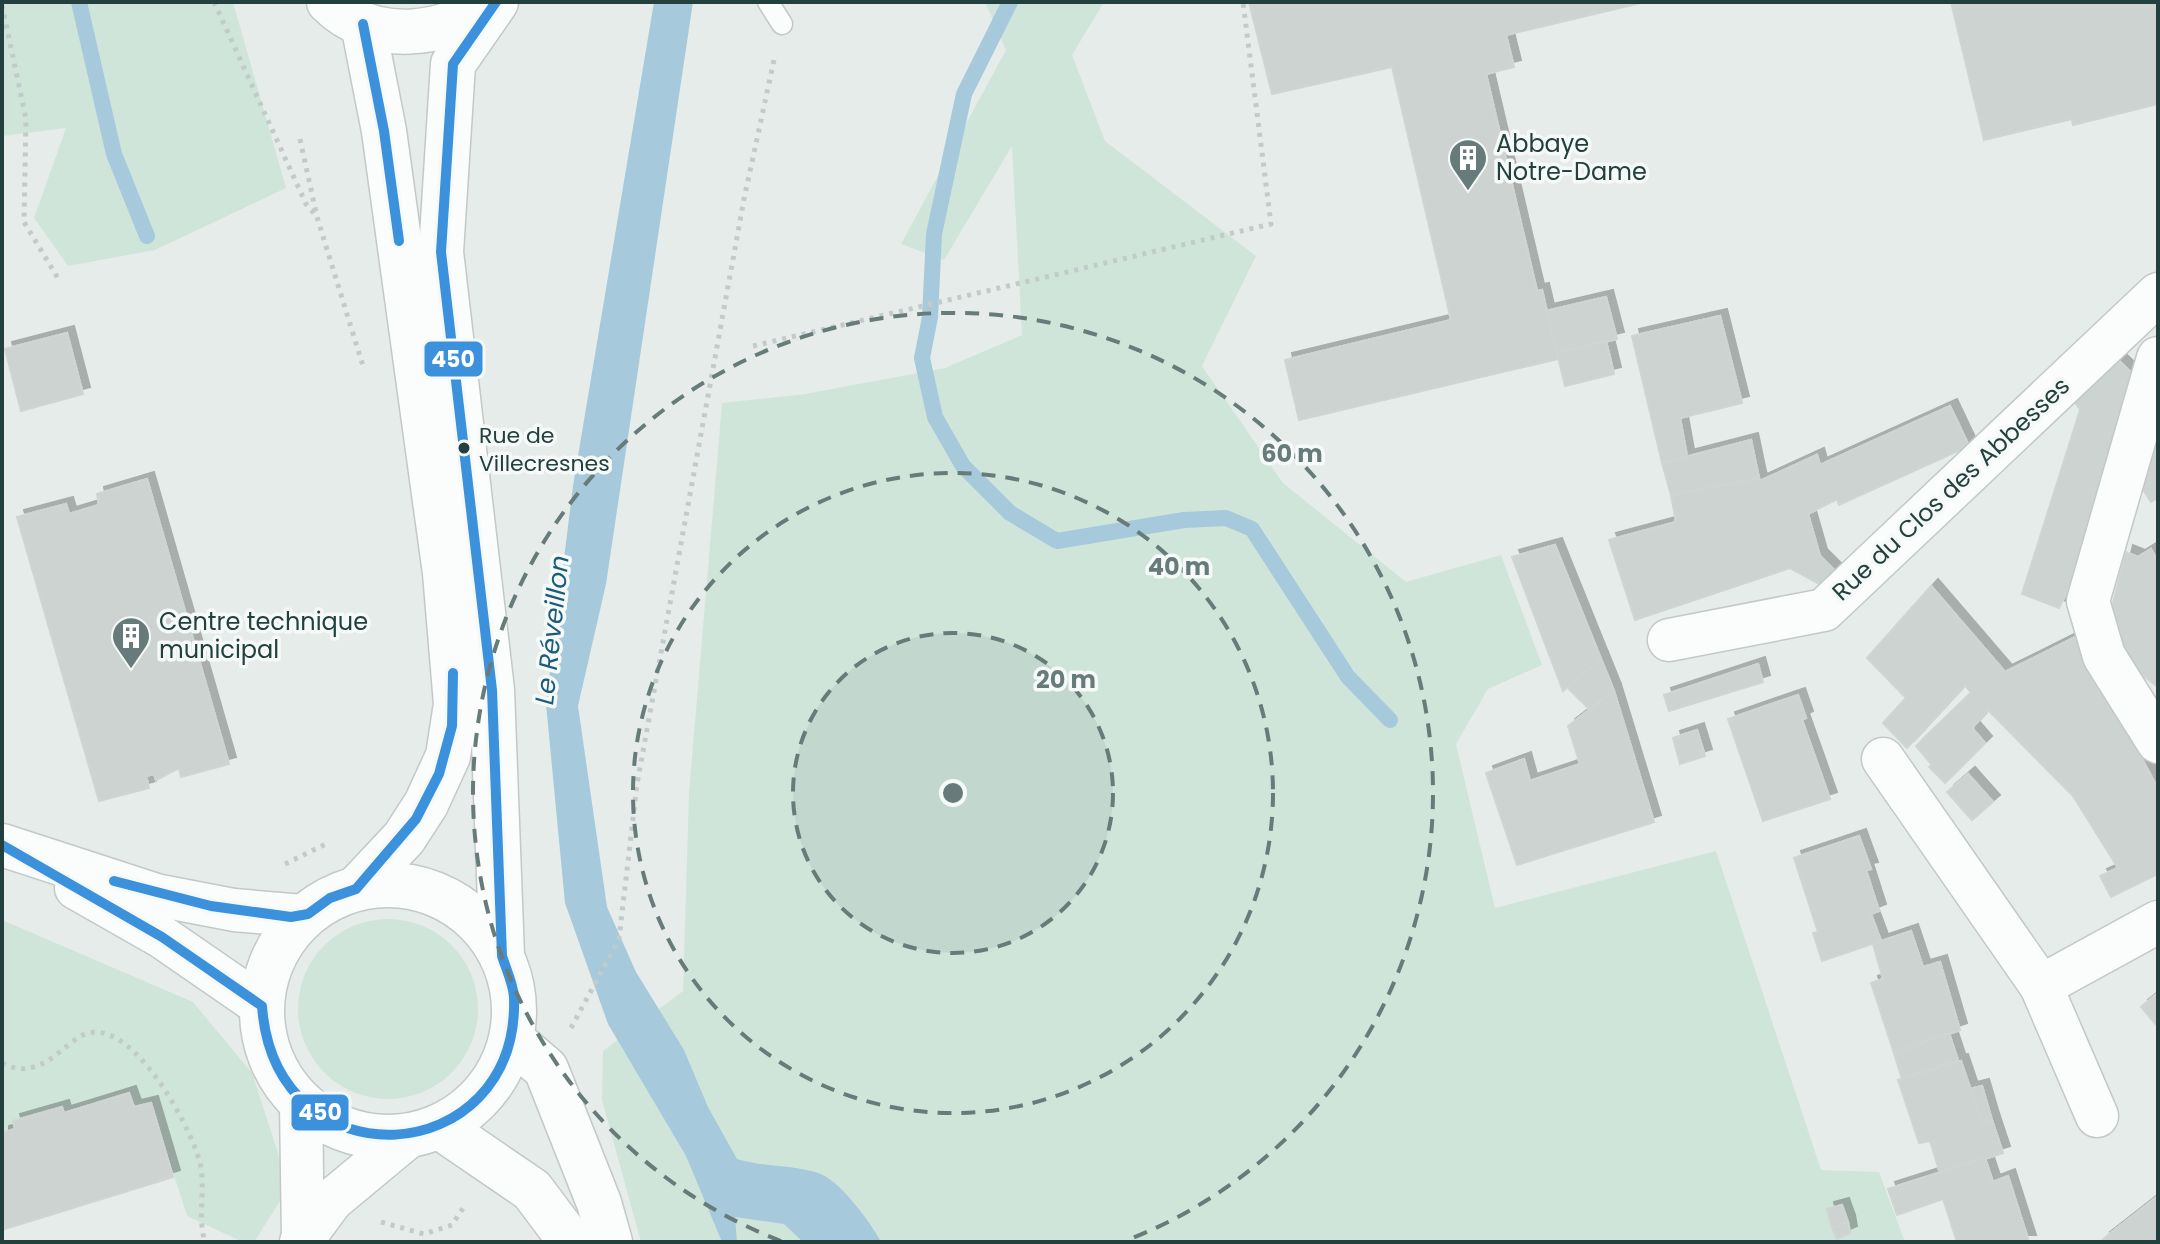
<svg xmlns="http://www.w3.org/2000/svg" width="2160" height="1244" font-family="Poppins,sans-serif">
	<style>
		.green { fill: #cfe5da }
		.water { fill: #a6cadb }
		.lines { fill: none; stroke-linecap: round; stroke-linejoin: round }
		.stream { stroke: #a6cadb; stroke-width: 16 }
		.building { fill: #cdd3d1; stroke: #cfd5d3; stroke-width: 2; filter: url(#shadow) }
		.service-casing { stroke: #c3c9c7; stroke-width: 23 }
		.minor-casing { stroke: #c3c9c7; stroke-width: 45 }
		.tertiary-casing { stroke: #c3c9c7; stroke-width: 47 }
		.secondary-casing { stroke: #c2c9c8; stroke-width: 47 }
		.path { stroke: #c2cbca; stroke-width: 5; stroke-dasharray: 4 6; stroke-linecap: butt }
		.service { stroke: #fbfcfc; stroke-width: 20 }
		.minor { stroke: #fbfcfc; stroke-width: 42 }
		.tertiary { stroke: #fbfcfc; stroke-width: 44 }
		.secondary { stroke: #fbfcfc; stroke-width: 44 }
		.bus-1-casing { stroke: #f5faf8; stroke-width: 16 }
		.bus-1 { stroke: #3c91dc; stroke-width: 10 }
		.ring { fill: none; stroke: #677c7a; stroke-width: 4; stroke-dasharray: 14 10 }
		.bus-dot { fill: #23403e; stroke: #f5faf8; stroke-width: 3 }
		.labels { text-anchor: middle; stroke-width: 7; stroke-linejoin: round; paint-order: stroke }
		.bus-label { font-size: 22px; fill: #23403e; stroke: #f5faf8; text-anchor: start }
		.poi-label { font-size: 24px; fill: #23403e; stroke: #f5faf8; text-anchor: start }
		.street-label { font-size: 24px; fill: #23403e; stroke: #f5faf8 }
		.water-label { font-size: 26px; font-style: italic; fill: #1a5b7e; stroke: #f5faf8 }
		.centre { fill: #677c7a; stroke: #f5faf8; stroke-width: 4 }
		.ring-label { font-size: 24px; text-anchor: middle; font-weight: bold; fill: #677c7a; stroke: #f5faf8; stroke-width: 7; stroke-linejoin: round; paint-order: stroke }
		.line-badge { stroke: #f5faf8; stroke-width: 3 }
		.badge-label { font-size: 22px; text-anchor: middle; font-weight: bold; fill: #fff }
	</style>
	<defs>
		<filter id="shadow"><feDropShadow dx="7" dy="-7" stdDeviation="0" flood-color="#0004"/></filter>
	</defs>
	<rect width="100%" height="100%" fill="#e6ecea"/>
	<g class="green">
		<path d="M 2,2 L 233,2 L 286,188 L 155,250 L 68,266 L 34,218 L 66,128 L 2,136 Z"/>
		<path d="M 985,2 L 1104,2 L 1072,55 L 1105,141 L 1256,256 L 1202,366 L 1283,483 L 1406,582 L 1501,555 L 1542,665 L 1488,689 L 1456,744 L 1495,908 L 1716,851 L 1821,1170 L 1879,1172 L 1905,1242 L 641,1242 L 602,1100 L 603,1051 L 683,991 L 689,793 L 722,403 L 805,394 L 945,368 L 1022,335 L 1012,146 L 944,260 L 901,244 L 1006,50 Z"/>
		<circle cx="388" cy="1009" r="90"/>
		<path d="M 2,920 L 193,1002 L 252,1073 L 289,1187 L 254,1242 L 243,1242 L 187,1216 L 151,1103 L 134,1107 L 128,1093 L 64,1113 L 62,1107 L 2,1133 Z"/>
	</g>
	<path class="water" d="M 654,2 L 693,2 L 606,584 L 578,706 L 607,907 L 636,972 L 684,1050 L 708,1107 L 737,1159 C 764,1167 792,1165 818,1173 C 838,1178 872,1224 881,1242 L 803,1242 L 784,1224 L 735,1217 L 737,1242 L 722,1242 L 686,1156 L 608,1024 L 565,903 L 546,704 L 573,486 Z"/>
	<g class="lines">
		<g class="stream">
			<path d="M 79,2 L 114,154 L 147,236"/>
			<path d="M 1010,2 L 964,94 L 934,234 L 930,317 L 922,358 L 935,417 L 963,466 L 1010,513 L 1057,541 L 1184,520 L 1226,518 L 1252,529 L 1348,677 L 1390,720"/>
		</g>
	</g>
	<g class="building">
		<path d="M 1249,2 L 1645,2 L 1506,35 L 1514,67 L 1486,74 L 1537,291 L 1542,290 L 1558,359 L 1299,420 L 1285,360 L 1451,320 L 1392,67 L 1272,94 Z"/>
		<path d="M 1951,2 L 2158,2 L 2158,104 L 2073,125 L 2072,119 L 1984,140 Z"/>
		<path d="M 1606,297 L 1617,339 L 1557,353 L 1546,311 Z"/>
		<path d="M 1720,316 L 1742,403 L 1680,418 L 1687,456 L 1662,463 L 1632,336 Z"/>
		<path d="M 67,333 L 83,394 L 21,411 L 5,349 Z"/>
		<path d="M 1606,341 L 1614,374 L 1565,386 L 1557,353 Z"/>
		<path d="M 2118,360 L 2139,380 L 2078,569 L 2059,608 L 2022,594 L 2080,410 L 2075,402 Z"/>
		<path d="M 1950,406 L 1969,446 L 1839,505 L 1837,499 L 1808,514 L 1820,556 L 1836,572 L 1823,586 L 1790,568 L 1635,620 L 1609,540 L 1676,522 L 1671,495 L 1759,478 L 1760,481 L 1817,455 L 1820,465 Z"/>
		<path d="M 2158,430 L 2158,498 L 2151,502 L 2142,488 Z"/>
		<path d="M 1751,440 L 1759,478 L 1671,495 L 1662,463 Z"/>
		<path d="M 147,479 L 229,764 L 181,777 L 179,768 L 156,780 L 154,774 L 146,776 L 149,788 L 99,801 L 17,517 L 66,504 L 69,514 L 99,505 L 97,494 Z"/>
		<path d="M 1555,545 L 1601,659 L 1563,691 L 1512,557 Z"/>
		<path d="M 2151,549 L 2158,562 L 2158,687 L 2133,668 L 2108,622 L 2126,552 L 2138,557 Z"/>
		<path d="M 1931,586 L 2005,672 L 2077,636 L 2158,789 L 2158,874 L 2111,897 L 2100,876 L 2118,868 L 2073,796 L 1988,710 L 1972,728 L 1985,743 L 1945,783 L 1929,767 L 1932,765 L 1916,746 L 1971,693 L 1965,685 L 1907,748 L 1883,723 L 1906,698 L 1867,658 Z"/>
		<path d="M 1601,659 L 1614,691 L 1589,709 L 1567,687 Z"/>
		<path d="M 1758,664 L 1763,682 L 1669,711 L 1664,695 Z"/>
		<path d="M 1614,691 L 1654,822 L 1517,865 L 1486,773 L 1524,759 L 1530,781 L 1580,764 L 1568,726 Z"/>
		<path d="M 1798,695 L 1806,718 L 1802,720 L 1830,799 L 1763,821 L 1728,719 Z"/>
		<path d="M 1697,730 L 1705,756 L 1680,764 L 1673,738 Z"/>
		<path d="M 1968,774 L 1993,802 L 1972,820 L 1947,792 Z"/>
		<path d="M 1859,836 L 1871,869 L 1866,870 L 1879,911 L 1871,914 L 1881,941 L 1822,961 L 1813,933 L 1818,932 L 1794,858 Z"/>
		<path d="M 1911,931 L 1923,967 L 1940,962 L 1960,1030 L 1894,1053 L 1871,983 L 1883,979 L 1873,944 Z"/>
		<path d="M 2158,993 L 2158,1027 L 2141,1007 Z"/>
		<path d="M 1949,1033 L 1958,1060 L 1902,1079 L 1894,1053 Z"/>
		<path d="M 1961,1061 L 1982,1123 L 1992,1120 L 2003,1153 L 1940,1173 L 1930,1141 L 1919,1143 L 1898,1080 Z"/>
		<path d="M 1982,1086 L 1992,1120 L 1982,1123 L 1970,1089 Z"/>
		<path d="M 129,1093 L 134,1107 L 151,1103 L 173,1177 L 2,1230 L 2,1133 L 15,1129 L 13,1121 L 62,1107 L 64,1113 Z"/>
		<path d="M 1985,1158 L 1993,1182 L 2008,1176 L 2029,1242 L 1957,1242 L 1943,1199 L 1897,1215 L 1888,1189 Z"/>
		<path d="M 2158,1196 L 2158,1242 L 2106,1242 L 2103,1239 Z"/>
		<path d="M 1842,1205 L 1848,1222 L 1832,1228 L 1827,1209 Z"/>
		<path d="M 1848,1222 L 1850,1233 L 1837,1239 L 1832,1228 Z"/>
	</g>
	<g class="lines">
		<g class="service-casing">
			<path id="service" d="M 768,2 L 782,24"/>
		</g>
		<g class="minor-casing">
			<g id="minor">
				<path d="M 2158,358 L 2088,601 L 2104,656 L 2158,742"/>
				<path d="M 1669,640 L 1824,610 L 2158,294"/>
				<path d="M 1883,759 L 2041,986 L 2158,922"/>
				<path d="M 2,845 L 156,895 L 234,910 L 303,916"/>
				<path d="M 76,888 L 162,937 L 262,1006"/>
				<path d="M 2041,986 L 2097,1116"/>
				<path d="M 301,1103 L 303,1240"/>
				<path d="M 301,1242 L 332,1200 L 409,1136"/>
			</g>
		</g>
		<g class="tertiary-casing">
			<g id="tertiary">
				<path d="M 496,2 L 453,64 L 441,252 L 492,690 L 502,956"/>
				<circle cx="388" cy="1011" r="126"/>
				<path d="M 358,887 L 404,838 L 426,804 L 448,756 L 456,704 L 445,573 L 384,131 L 363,24"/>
				<path d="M 512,1040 L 546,1069 L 599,1203 L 610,1242"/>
				<path d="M 440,1127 L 532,1190 L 571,1242"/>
			</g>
		</g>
		<g class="secondary-casing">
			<path id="secondary" d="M 329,2 C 373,46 446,37 491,2"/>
		</g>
		<g class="path">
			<path d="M 214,2 L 306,204 L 316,216"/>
			<path d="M 2,5 L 26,119 L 24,222 L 59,280"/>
			<path d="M 300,139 L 317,217 L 363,366"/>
			<path d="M 753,346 L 1271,224 L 1243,2"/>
			<path d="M 285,864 L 330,842"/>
			<path d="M 571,1028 L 619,939 L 637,784 L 744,199 L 774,60"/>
			<path d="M 2,1063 C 33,1079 51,1058 76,1039 C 125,1002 191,1126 200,1163 C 206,1188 197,1217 205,1242"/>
			<path d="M 381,1222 L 424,1234 L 452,1225 L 465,1205"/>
		</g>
		<use href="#service" class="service"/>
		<use href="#minor" class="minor"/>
		<use href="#tertiary" class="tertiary"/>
		<use href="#secondary" class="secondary"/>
		<g class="bus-1-casing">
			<g id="bus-1">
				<path d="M 363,24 L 384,131 L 399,241"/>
				<path d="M 2,845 L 162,937 L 262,1006 C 275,1187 520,1171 514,997 C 513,983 506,969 502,956 L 492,690 L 441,252 L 453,64 L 496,2"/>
				<path d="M 114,881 L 211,906 L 291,917 L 308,914 L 330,898 L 356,889 L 416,819 L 439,774 L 452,726 L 453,673"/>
			</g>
		</g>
		<use href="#bus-1" class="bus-1"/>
	</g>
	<circle cx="953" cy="793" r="160" fill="#677c7a" fill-opacity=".12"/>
	<g class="ring">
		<circle cx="953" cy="793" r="160"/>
		<circle cx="953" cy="793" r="320"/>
		<path d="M781 1241A480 480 0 1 1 1125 1241"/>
	</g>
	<defs>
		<g id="building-pin" transform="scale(2)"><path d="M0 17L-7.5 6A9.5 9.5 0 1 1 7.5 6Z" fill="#677c7a" stroke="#f5faf8"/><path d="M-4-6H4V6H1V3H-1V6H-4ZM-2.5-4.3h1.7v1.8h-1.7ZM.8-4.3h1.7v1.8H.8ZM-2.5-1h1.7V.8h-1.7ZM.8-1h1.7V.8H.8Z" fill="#fff"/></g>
	</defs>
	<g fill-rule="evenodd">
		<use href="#building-pin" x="1468" y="158"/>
		<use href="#building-pin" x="131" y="636"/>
	</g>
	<circle class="bus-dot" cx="464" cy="448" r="7"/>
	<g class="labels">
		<g class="bus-label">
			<text x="479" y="443">Rue de<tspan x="479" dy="28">Villecresnes</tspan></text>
		</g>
		<g class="poi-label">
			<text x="1496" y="152">Abbaye<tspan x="1496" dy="28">Notre-Dame</tspan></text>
			<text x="159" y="630">Centre technique<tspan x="159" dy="28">municipal</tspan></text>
		</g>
		<g class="street-label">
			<text transform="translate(1951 489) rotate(-43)" y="8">Rue du Clos des Abbesses</text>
		</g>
		<g class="water-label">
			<text transform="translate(552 630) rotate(-84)" y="9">Le Réveillon</text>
		</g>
	</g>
	<circle cx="953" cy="793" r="12" class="centre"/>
	<g class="ring-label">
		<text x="1292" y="462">60 m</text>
		<text x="1179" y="575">40 m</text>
		<text x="1066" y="688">20 m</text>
	</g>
	<g class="line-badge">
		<rect x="423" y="340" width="61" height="38" rx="8" fill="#3c91dc"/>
		<rect x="290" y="1093" width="60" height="39" rx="8" fill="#3c91dc"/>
	</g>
	<g class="badge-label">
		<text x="453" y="367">450</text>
		<text x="320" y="1120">450</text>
	</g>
	<rect width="2160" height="1244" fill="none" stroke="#23403e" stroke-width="8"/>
</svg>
